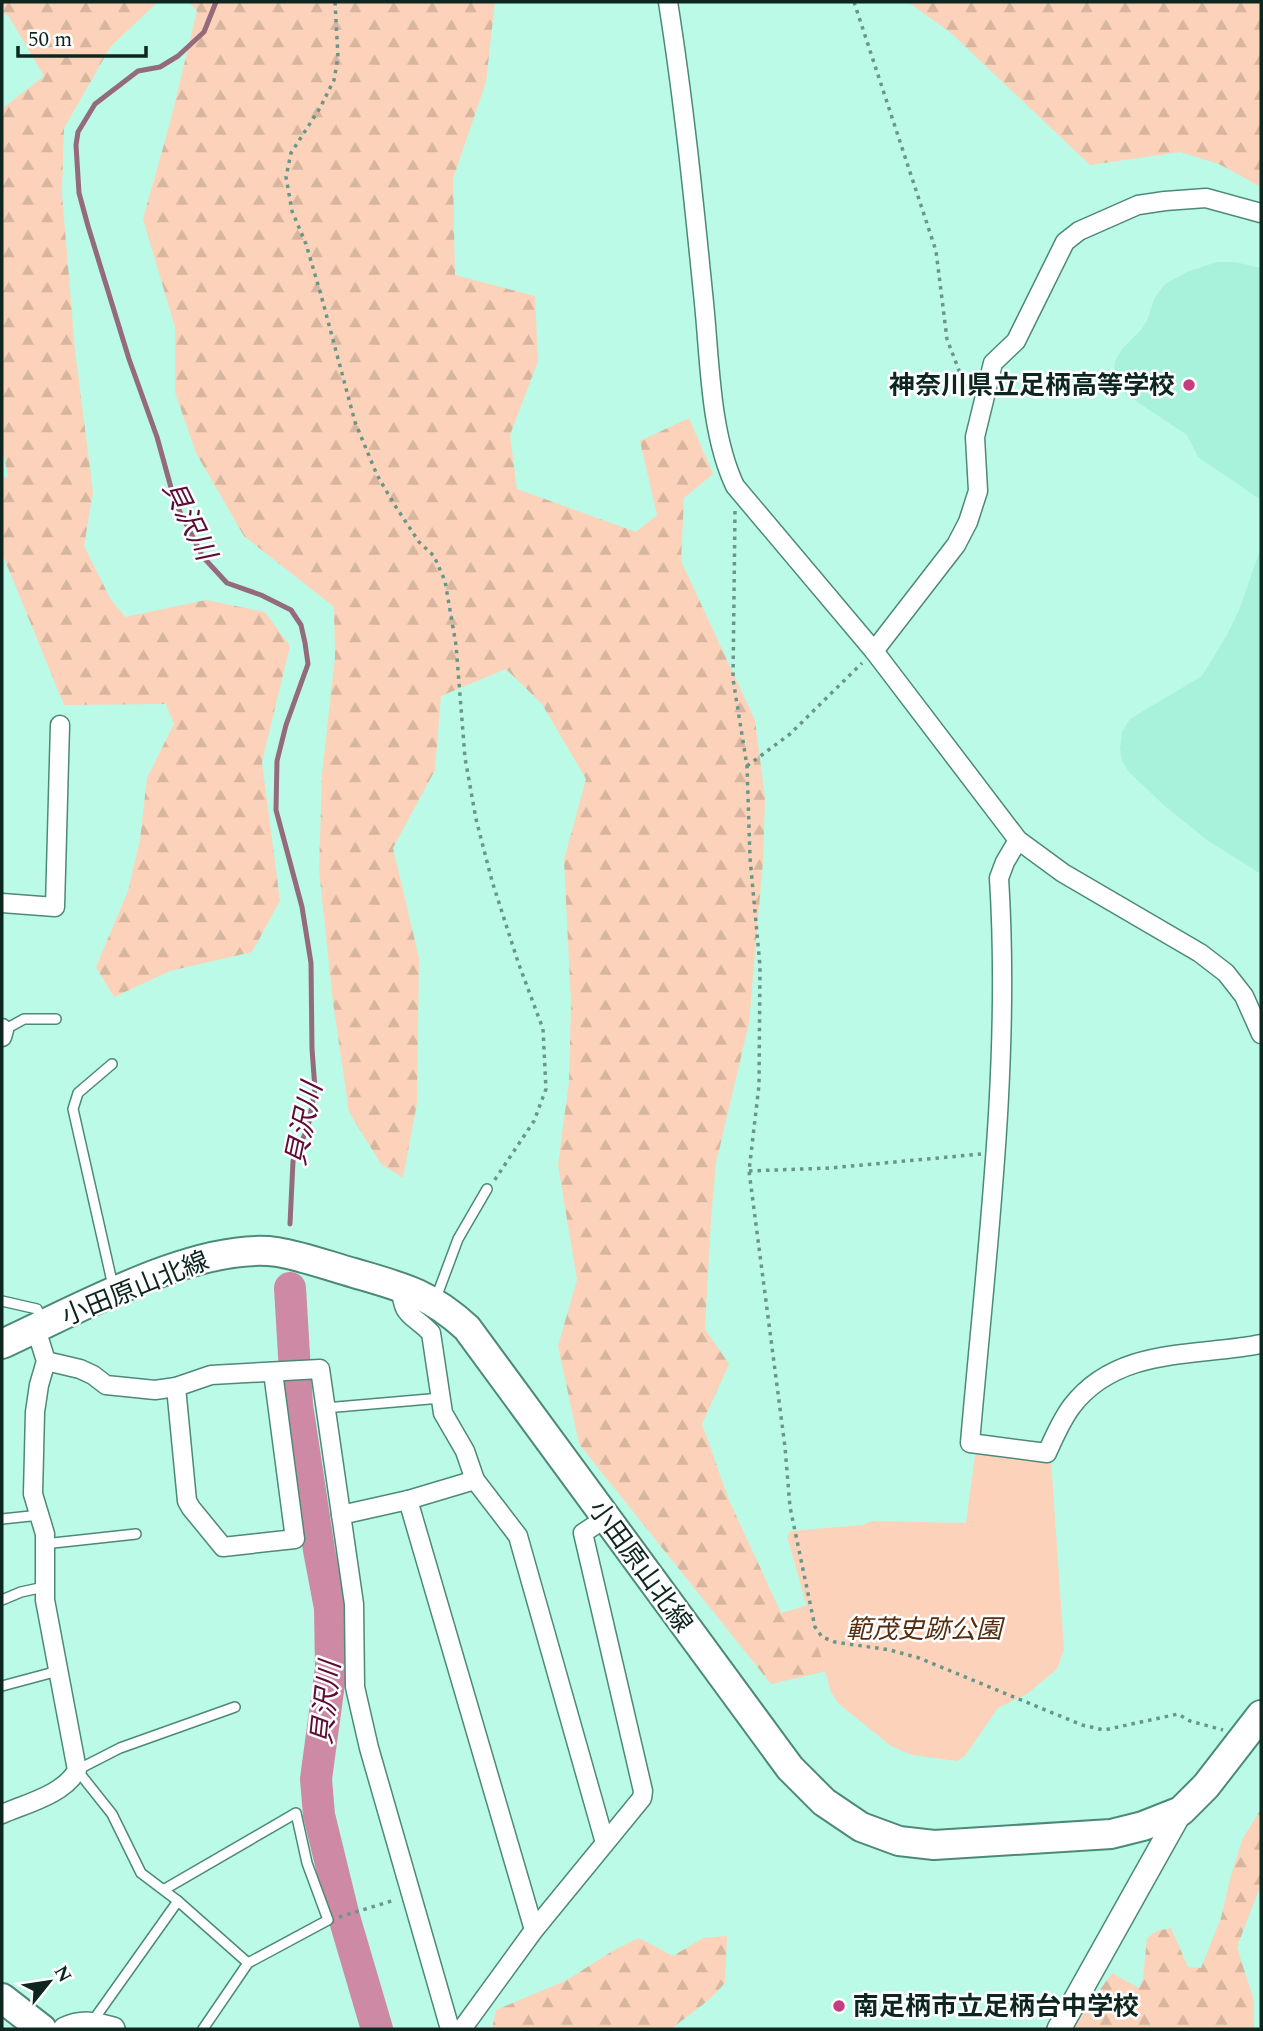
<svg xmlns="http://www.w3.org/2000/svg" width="1263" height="2031" font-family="Spectral,'Noto Sans JP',serif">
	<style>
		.built { fill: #a8f1db }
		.forest { fill: url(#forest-firs) }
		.park { fill: #fcd3ba }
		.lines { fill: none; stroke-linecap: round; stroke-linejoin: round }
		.stream { stroke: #946b7d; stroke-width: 5 }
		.river { stroke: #ce89a5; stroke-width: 32 }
		.service-casing { stroke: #4d8978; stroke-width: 12 }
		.minor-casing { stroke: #4d8978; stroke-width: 21 }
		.tertiary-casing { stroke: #4d8978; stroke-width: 26 }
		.primary-casing { stroke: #4d8978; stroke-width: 32 }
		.path { stroke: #699689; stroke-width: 3.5; stroke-dasharray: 3.5 5; stroke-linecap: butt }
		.service { stroke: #fff; stroke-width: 9 }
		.minor { stroke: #fff; stroke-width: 18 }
		.tertiary { stroke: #fff; stroke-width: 23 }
		.primary { stroke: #fff; stroke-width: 28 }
		.poi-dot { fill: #c33d80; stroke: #fff; stroke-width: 2.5 }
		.labels { text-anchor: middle; stroke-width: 5; stroke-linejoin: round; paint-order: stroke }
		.poi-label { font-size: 26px; font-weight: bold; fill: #0d261f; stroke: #fff; text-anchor: end }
		.street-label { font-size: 26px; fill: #0d261f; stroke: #fff }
		.park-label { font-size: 26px; font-style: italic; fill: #552d0f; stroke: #fff }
		.water-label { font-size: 28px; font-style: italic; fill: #5e0b39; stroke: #fff }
	</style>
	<defs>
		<pattern id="forest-firs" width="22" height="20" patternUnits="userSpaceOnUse" patternTransform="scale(1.75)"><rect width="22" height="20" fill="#fcd3ba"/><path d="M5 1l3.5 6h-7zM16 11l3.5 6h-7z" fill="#d7b59f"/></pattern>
	</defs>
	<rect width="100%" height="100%" fill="#bbfae6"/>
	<g class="built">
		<path d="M 1217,262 L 1235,262 L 1261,268 L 1261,500 L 1198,457 L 1187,435 L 1118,389 L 1113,381 L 1115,361 L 1122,349 L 1142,329 L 1148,318 L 1154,299 L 1165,284 L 1187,272 Z"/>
		<path d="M 1261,547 L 1261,874 L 1207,840 L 1165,806 L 1129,772 L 1122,761 L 1120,749 L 1122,732 L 1130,719 L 1202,676 L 1227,635 L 1240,608 Z"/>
	</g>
	<g class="forest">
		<path d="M 2,2 L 158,2 L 111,46 L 64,128 L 62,194 L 75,350 L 93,492 L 84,546 L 110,598 L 125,617 L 206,600 L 265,612 L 290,646 L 262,762 L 280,901 L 252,952 L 170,971 L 114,997 L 96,967 L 128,891 L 140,840 L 147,778 L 174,724 L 166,704 L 64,705 L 2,553 L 2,478 L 8,477 L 2,444 L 2,109 L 44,76 L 8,15 L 2,13 Z"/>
		<path d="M 189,2 L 495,2 L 486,82 L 453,179 L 455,275 L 535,296 L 538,361 L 510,435 L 517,489 L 636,532 L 657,515 L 640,441 L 689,418 L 713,474 L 684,498 L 681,561 L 755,720 L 765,798 L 763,861 L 749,1023 L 716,1163 L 711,1219 L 705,1329 L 729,1364 L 702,1424 L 729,1500 L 781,1613 L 830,1599 L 827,1671 L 771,1684 L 579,1444 L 558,1346 L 577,1280 L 558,1165 L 569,1082 L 571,1003 L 564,860 L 586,779 L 542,704 L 506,669 L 441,696 L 435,770 L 393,848 L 419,958 L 417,1103 L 403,1178 L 381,1164 L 349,1112 L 333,1002 L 319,870 L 322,775 L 335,657 L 334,607 L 244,536 L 196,453 L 175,392 L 175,327 L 143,219 L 171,119 L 197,11 Z"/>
		<path d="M 908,2 L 1261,2 L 1261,187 L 1219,164 L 1180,152 L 1090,165 L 951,33 Z"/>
		<path d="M 1261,1809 L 1261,1884 L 1237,1947 L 1254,2001 L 1254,2029 L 1072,2029 L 1112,1973 L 1139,1988 L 1143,1979 L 1147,1938 L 1157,1931 L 1171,1928 L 1188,1967 L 1201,1968 L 1221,1918 L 1231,1875 L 1243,1838 Z"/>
		<path d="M 727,1936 L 725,1983 L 710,1999 L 671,2029 L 492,2029 L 496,2010 L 567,1980 L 614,1950 L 639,1938 L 673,1956 L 703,1938 Z"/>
	</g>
	<path class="park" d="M 982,1451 L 1051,1459 L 1064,1649 L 1057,1669 L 1027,1694 L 998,1708 L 965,1756 L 957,1761 L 912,1755 L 891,1746 L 839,1704 L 831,1692 L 787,1536 L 791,1531 L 863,1525 L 871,1521 L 966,1523 L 975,1456 Z"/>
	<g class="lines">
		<path class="stream" d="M 216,2 L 204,32 L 178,56 L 160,67 L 138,71 L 95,104 L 78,132 L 76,145 L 79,193 L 88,226 L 129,359 L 157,437 L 175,502 L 203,557 L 227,583 L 261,595 L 291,610 L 301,625 L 305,643 L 308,664 L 286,725 L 277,761 L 276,810 L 302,907 L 311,963 L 312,1049 L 315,1089 L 308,1127 L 293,1161 L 290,1224"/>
		<path class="river" d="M 290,1288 L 297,1405 L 319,1550 L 330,1608 L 331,1668 L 316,1779 L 319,1815 L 344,1917 L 377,2029"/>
		<g class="service-casing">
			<g id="service">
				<path d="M 4,1030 L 24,1019 L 56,1019"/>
				<path d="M 112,1064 L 78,1093 L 73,1109 L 113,1286"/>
				<path d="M 436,1298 L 458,1239 L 487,1189"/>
				<path d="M 2,1301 L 37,1309 L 43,1322"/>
				<path d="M 325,1408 L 441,1398"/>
				<path d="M 2,1519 L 40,1515"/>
				<path d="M 44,1544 L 136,1534"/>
				<path d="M 2,1600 L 21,1592 L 44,1587"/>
				<path d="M 2,1686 L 58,1671"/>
				<path d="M 165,1889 L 296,1813 L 307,1863 L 328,1920 L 248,1963 L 203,2029"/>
				<path d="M 178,1901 L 141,1873 L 112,1814 L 77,1770 L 120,1748 L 235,1707"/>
				<path d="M 92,2022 L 178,1901 L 248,1963"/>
			</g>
		</g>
		<g class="minor-casing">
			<g id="minor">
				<path d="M 668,2 C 684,102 694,203 704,303 C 710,362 710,433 735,486 L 874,651 L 1018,840 L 1063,873 L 1200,953 L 1226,973 L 1244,996 L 1261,1034"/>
				<path d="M 874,651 L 956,545 L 968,522 L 978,491 L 975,437 L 993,363 L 1016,341 L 1065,242 L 1079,231 L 1138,205 L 1165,201 L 1206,198 L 1261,213"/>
				<path d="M 1018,840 L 1005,862 L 999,878 C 1011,1066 986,1256 970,1443 L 1047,1453 C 1054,1437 1062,1419 1072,1406 C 1118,1346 1197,1357 1261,1344"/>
				<path d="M 2,903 L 55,907 L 60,725"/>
				<path d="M 2,1028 L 4,1030 L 2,1037"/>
				<path d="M 401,1286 C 402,1318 412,1313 431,1333 L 443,1413 L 465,1451 L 475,1480 L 518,1536 L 605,1843"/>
				<path d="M 46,1361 L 80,1369 L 93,1375 L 106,1385 L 155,1390 L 176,1387 L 211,1375 L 320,1369 L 354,1604 L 355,1687 L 369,1748 L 450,2029"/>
				<path d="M 176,1387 L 187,1501 L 191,1508 L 223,1547 L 295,1539 L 273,1372"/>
				<path d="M 408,1500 L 534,1930"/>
				<path d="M 341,1515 L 408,1500 L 475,1480"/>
				<path d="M 2,1814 C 25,1804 65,1794 77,1770 L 45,1600 L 45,1534 L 33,1494 L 35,1412 L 39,1385 L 46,1361 L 36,1329"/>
				<path d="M 462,2029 L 534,1930 L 642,1798 L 643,1791 L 583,1533 L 606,1518"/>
			</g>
		</g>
		<g class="tertiary-casing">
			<g id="tertiary">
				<path d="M 65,2029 C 82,2021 96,2024 113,2029"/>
				<path d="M 1059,2029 L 1181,1811"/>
			</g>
		</g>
		<g class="primary-casing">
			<g id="primary">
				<path d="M 2,1344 C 75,1311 197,1241 277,1252 C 302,1256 329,1266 354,1273 C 402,1287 429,1293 467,1328 L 790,1768 L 824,1802 L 861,1827 L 899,1841 L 934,1845 L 1111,1834 L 1143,1826 L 1181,1811 L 1206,1786 L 1261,1715"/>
				<path d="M 2,1998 L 42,2029"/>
			</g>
		</g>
		<g class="path">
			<path d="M 335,2 L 338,57 L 334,80 L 320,108 L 291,153 L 286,177 L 292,211 L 306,244 L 321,295 L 355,422 L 377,475 L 394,504 L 419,542 L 434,556 L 445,581 L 456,645 L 465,758 L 476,819 L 492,881 L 518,962 L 543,1029 L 546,1089 L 534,1121 L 494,1181"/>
			<path d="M 854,2 L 936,251 L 947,339 L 963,381 L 968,391"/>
			<path d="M 735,511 L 733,679 L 747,766 L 750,858 L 760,966 L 759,1085 L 749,1171 L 785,1447 L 790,1507 L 815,1627 L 822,1637 L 835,1642 L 890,1650 L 919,1658 L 1082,1725 L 1104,1730 L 1178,1714 L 1190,1721 L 1223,1730"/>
			<path d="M 747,766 L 790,734 L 862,663"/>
			<path d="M 749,1171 L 830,1168 L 981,1154"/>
			<path d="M 339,1917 L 395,1900"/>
		</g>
		<use href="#service" class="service"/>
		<use href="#minor" class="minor"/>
		<use href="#tertiary" class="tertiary"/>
		<use href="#primary" class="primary"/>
	</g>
	<g class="poi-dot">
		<circle cx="1189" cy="385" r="7"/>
		<circle cx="839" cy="2006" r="7"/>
	</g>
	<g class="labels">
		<g class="poi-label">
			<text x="1175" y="394">神奈川県立足柄高等学校</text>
			<text x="853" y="2015" text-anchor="start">南足柄市立足柄台中学校</text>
		</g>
		<g class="street-label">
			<text transform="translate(135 1288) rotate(-22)" y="9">小田原山北線</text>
			<text transform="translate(641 1566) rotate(54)" y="9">小田原山北線</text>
		</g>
		<g class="park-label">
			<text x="924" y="1638">範茂史跡公園</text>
		</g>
		<g class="water-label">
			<text transform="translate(190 520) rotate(64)" y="10">貝沢川</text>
			<text transform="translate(303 1124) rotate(-78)" y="10">貝沢川</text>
			<text transform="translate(325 1703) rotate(-84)" y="10">貝沢川</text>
		</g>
	</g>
	<rect width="1263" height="2031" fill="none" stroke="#0d261f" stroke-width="7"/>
	<g transform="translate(49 1982) rotate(60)" stroke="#ffffff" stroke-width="5" paint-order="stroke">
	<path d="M0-5L12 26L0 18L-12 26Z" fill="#0d261f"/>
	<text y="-10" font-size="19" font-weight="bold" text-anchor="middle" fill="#0d261f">N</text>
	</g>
	<path d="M18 46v10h128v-10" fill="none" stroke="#0d261f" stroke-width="3.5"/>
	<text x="28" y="46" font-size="21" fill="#0d261f" stroke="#ffffff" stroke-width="5" paint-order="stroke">50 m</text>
</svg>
